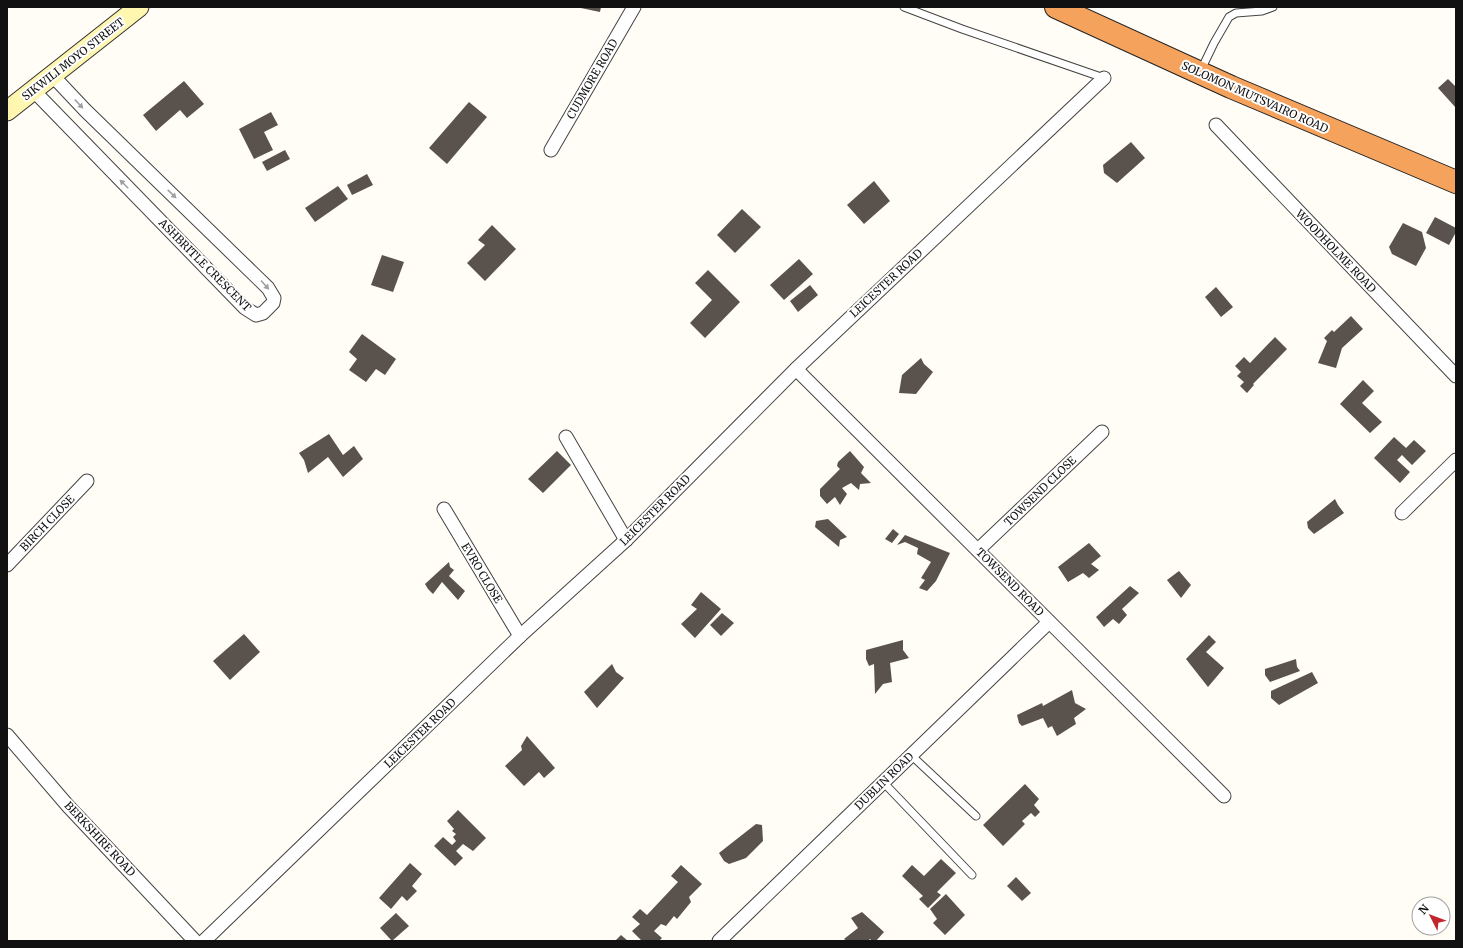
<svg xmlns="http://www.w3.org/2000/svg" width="1463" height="948" font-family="Merriweather,serif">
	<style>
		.building { fill: #5a524d }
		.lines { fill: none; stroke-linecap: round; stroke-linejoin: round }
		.lane-casing { stroke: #444; stroke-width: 9 }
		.street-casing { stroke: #444; stroke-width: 15 }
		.secondary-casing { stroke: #333; stroke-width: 21 }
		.highway-casing { stroke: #222; stroke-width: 24 }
		.lane { stroke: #fff; stroke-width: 7 }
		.street { stroke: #fff; stroke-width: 13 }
		.secondary { stroke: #fff6b0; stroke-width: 19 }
		.highway { stroke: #f5a25d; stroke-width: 22 }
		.oneway { fill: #a0a0a0 }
		.labels { text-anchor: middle; stroke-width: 4; stroke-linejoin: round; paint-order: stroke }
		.street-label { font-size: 11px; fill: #111; stroke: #fff }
	</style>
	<rect width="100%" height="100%" fill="#fffdf5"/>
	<g class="building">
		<path d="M 576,7 L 601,7 L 600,12 Z"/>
		<path d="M 1448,79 L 1456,87 L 1456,108 L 1438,88 Z"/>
		<path d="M 184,81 L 204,104 L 187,118 L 180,110 L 156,131 L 143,115 Z"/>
		<path d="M 469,102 L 487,117 L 447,164 L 429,148 Z"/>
		<path d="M 271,112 L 278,125 L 264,132 L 273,150 L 254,159 L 239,129 Z"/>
		<path d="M 1131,142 L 1145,158 L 1117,183 L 1104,173 L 1103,165 Z"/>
		<path d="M 285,150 L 290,159 L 267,171 L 262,162 Z"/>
		<path d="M 367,174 L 373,185 L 352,195 L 347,185 Z"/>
		<path d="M 874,181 L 890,201 L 864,224 L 847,205 Z"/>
		<path d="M 338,186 L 348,199 L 315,222 L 305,208 Z"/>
		<path d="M 742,209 L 761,227 L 735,253 L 717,235 Z"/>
		<path d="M 1435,217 L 1456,228 L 1456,232 L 1449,245 L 1426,233 Z"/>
		<path d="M 1403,223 L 1422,232 L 1426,248 L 1416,266 L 1392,254 L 1389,247 Z"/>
		<path d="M 492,225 L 516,249 L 485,281 L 467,263 L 485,245 L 478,240 Z"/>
		<path d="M 382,255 L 404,262 L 393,292 L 371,285 Z"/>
		<path d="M 799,259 L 813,274 L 784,300 L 770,285 Z"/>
		<path d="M 708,270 L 740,302 L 705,338 L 690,323 L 712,300 L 695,283 Z"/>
		<path d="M 810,285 L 818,295 L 798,312 L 790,301 Z"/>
		<path d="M 1216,287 L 1233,307 L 1221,317 L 1205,297 Z"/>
		<path d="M 1351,316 L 1363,329 L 1342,348 L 1336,368 L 1318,363 L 1327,341 L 1324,338 L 1332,330 L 1334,332 Z"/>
		<path d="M 362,334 L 396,359 L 385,375 L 376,369 L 366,382 L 349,370 L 357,359 L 349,352 Z"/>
		<path d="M 1275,337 L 1287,349 L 1253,384 L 1254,385 L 1247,393 L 1240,386 L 1244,382 L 1237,376 L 1241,372 L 1235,366 L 1244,357 L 1250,363 Z"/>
		<path d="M 921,358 L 924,364 L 933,372 L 916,394 L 899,393 L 902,375 Z"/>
		<path d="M 1363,380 L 1374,391 L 1362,403 L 1382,422 L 1370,433 L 1340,404 Z"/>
		<path d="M 329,434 L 343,455 L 354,446 L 363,459 L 343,477 L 328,457 L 308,473 L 304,460 L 299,453 Z"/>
		<path d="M 1394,437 L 1406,448 L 1414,440 L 1426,451 L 1412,465 L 1402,455 L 1397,460 L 1410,472 L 1400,483 L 1374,458 Z"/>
		<path d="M 557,451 L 571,465 L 543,493 L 528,479 Z"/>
		<path d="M 850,451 L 864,467 L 861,473 L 871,483 L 860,484 L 859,490 L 851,483 L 842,488 L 847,494 L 840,505 L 835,497 L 827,504 L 820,496 L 820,489 L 840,469 L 837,466 L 838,462 Z"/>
		<path d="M 1335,499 L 1338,505 L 1344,513 L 1314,534 L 1308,528 L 1307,522 Z"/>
		<path d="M 828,519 L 847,537 L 840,540 L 839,547 L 815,527 L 816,521 Z"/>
		<path d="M 893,529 L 899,534 L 892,543 L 885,539 Z"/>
		<path d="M 905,535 L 950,553 L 936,581 L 927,591 L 919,588 L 925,580 L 921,578 L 931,562 L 917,554 L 918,548 L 905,542 L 897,545 Z"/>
		<path d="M 1089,543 L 1101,556 L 1091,564 L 1099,570 L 1089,578 L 1083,573 L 1068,582 L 1058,567 Z"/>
		<path d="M 449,562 L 450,567 L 454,570 L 449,576 L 465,591 L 458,600 L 442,582 L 433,594 L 428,589 L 425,584 Z"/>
		<path d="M 1179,571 L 1191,585 L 1181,598 L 1167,580 Z"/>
		<path d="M 1130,586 L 1139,593 L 1122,609 L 1127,615 L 1119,624 L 1113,619 L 1104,627 L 1096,617 Z"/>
		<path d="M 701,592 L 721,609 L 695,638 L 681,624 L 697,609 L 691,605 Z"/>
		<path d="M 722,613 L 734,623 L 721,636 L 710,625 Z"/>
		<path d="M 244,634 L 260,652 L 230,680 L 213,661 Z"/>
		<path d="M 1209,635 L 1216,642 L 1206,652 L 1224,668 L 1208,687 L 1186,659 Z"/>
		<path d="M 903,640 L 903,650 L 909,658 L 890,663 L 892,682 L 883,684 L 875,694 L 874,664 L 869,666 L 866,659 L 866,650 Z"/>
		<path d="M 1296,659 L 1297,667 L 1300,671 L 1270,682 L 1265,675 L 1265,669 Z"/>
		<path d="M 612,664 L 616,672 L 624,678 L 597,708 L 584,692 Z"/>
		<path d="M 1312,672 L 1318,683 L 1279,705 L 1271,698 L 1271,691 Z"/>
		<path d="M 1072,690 L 1075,703 L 1086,709 L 1074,718 L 1076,724 L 1057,736 L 1052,726 L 1048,728 L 1043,718 L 1022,726 L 1019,723 L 1017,715 L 1042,703 L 1043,706 Z"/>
		<path d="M 527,736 L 555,768 L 544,778 L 539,772 L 524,786 L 505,766 L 522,750 L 521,746 Z"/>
		<path d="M 1025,784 L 1039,799 L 1034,805 L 1040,812 L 1035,817 L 1031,813 L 1022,821 L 1025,824 L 1003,846 L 983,825 Z"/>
		<path d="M 458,810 L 486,838 L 473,851 L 463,844 L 456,851 L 463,858 L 455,866 L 434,846 L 443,837 L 452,845 L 456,841 L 453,837 L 456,834 L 452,831 L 454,829 L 447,821 Z"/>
		<path d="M 756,824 L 762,825 L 763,841 L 746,858 L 729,864 L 724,861 L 719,853 Z"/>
		<path d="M 941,859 L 956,873 L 937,892 L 941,895 L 928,908 L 919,899 L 923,896 L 902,876 L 912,865 L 924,876 Z"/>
		<path d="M 410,863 L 422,874 L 412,886 L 417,891 L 407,901 L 402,896 L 391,909 L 379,898 Z"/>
		<path d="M 681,865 L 702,884 L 689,897 L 691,902 L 677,919 L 674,916 L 666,926 L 661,924 L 654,931 L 662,938 L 659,941 L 642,941 L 632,931 L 640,924 L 632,917 L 640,909 L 647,915 L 678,882 L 671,876 Z"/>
		<path d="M 1016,877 L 1031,893 L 1022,901 L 1007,886 Z"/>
		<path d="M 946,894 L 965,915 L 945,935 L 933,923 L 937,919 L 930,909 Z"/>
		<path d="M 862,912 L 884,932 L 876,941 L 872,941 L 870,939 L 868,941 L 847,941 L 844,939 L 858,928 L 851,918 Z"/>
		<path d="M 396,913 L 409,926 L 392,941 L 380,928 Z"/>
		<path d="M 621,935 L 628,941 L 615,941 Z"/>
	</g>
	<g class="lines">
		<g class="lane-casing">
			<g id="lane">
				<path d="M 904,7 L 962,29 L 1104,78"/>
				<path d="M 1201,70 L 1214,43 L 1229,17 L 1236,13 L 1262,11 L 1273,7"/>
				<path d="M 911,755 L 976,816"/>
				<path d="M 883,782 L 972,875"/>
			</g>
		</g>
		<g class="street-casing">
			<g id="street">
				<path d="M 33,90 L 245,308 L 256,315 L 263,313 L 273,303 L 274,298 L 268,288 L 85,110 L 52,75"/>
				<path d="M 1216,125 L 1456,376"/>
				<path d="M 551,150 L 634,7"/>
				<path d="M 796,369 L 1224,796"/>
				<path d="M 566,437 L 626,540"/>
				<path d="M 444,509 L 520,636"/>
				<path d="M 1402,513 L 1456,460"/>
				<path d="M 978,550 L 1102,432"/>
				<path d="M 7,565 L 87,481"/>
				<path d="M 7,735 L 68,806 L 195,941"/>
				<path d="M 204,941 L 520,636 L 626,540 L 796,369 L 1104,78"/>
				<path d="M 719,941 L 1049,622"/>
			</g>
		</g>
		<g class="secondary-casing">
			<path id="secondary" d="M 7,111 L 139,7"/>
		</g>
		<g class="highway-casing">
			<path id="highway" d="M 1056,7 L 1231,87 L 1456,182"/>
		</g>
		<use href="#lane" class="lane"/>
		<use href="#street" class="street"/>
		<use href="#secondary" class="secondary"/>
		<use href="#highway" class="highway"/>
	</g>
	<defs><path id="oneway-solid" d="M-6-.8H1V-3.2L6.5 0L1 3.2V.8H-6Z"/></defs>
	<g class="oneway">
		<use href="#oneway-solid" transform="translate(79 104) rotate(47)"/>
		<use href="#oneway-solid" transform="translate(124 184) rotate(-135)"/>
		<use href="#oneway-solid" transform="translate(172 194) rotate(44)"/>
		<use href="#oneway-solid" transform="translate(265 285) rotate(48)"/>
	</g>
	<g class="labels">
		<g class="street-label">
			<text transform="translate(73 59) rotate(-38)" y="4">SIKWILI MOYO STREET</text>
			<text transform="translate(592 79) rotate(-60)" y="4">CUDMORE ROAD</text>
			<text transform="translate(1255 97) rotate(24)" y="4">SOLOMON MUTSVAIRO ROAD</text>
			<text transform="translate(1336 251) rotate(46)" y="4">WOODHOLME ROAD</text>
			<text transform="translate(205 265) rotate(45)" y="4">ASHBRITLE CRESCENT</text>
			<text transform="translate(886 283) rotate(-43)" y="4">LEICESTER ROAD</text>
			<text transform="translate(1040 491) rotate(-44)" y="4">TOWSEND CLOSE</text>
			<text transform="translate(655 510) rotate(-45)" y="4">LEICESTER ROAD</text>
			<text transform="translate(47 523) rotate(-46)" y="4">BIRCH CLOSE</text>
			<text transform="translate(482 573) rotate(59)" y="4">EVRO CLOSE</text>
			<text transform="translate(1010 582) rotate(45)" y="4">TOWSEND ROAD</text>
			<text transform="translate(420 733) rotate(-44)" y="4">LEICESTER ROAD</text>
			<text transform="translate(884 781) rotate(-44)" y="4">DUBLIN ROAD</text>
			<text transform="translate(100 839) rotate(47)" y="4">BERKSHIRE ROAD</text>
		</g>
	</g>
	<rect width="1463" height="948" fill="none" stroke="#111111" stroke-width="16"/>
	<g transform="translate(1431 916) rotate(312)"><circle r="19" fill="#ffffff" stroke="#a0a0a0"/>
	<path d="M0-3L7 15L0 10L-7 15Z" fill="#c4262e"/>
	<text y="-6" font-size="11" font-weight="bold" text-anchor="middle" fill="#111111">N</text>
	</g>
</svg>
